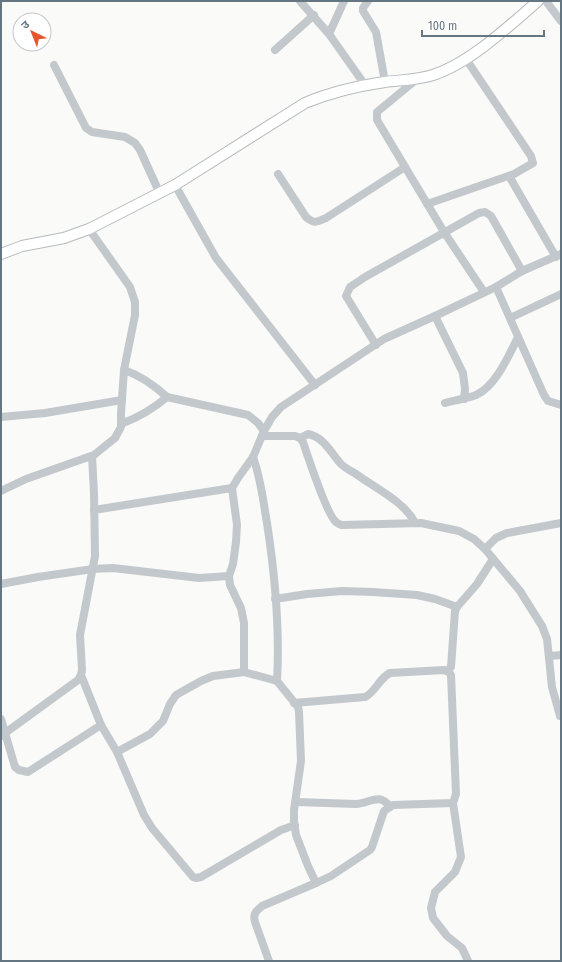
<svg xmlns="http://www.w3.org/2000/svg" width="562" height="962" font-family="'Fira Sans Condensed','Noto Sans Devanagari',sans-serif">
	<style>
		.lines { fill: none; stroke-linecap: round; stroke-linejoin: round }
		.major-casing { stroke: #b5babe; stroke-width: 12 }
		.minor { stroke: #c3c8cc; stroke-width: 8 }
		.major { stroke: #fff; stroke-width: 10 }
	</style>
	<rect width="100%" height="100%" fill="#fafaf8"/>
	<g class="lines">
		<g class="major-casing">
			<path id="major" d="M 1,254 L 22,246 L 64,238 L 89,229 L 175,185 L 305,103 C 331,92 357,86 385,82 C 401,80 418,80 433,75 C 470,63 509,26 538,1"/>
		</g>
		<g class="minor">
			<path d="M 300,1 L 329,34 L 365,85"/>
			<path d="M 368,1 L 363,8 L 363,11 L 376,32 L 385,82"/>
			<path d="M 546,1 L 561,21"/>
			<path d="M 329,34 L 344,1"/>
			<path d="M 275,50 L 314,15"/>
			<path d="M 54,65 L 86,128 L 92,132 L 125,137 L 135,143 L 140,150 L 160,194"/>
			<path d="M 417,79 L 377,112 L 377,120 L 444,232 L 484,292"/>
			<path d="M 278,174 L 306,217 C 314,224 317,222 326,218 L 405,167"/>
			<path d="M 509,176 L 556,257"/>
			<path d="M 175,185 L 216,258 L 315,385"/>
			<path d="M 427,204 L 514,174 L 533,163 L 531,156 L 466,59"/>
			<path d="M 496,287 L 544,395 L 548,401 L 561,405"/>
			<path d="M 435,316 L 463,373 L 465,389 L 464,399"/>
			<path d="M 510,318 L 561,294"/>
			<path d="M 376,345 L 346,296 L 350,287 L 365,277 L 479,213 L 485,212 L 491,216 L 522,271"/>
			<path d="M 124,370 C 139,375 155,386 167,397"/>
			<path d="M 445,403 C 455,400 466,399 476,395 C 496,386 509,355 518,337"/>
			<path d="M 1,417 L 45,413 L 122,400"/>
			<path d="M 121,424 C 137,418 153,409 167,397 L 248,415 L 258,423 L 264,431"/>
			<path d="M 262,436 L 295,436 L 300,438 L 303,442 C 308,457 327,515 336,522 C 337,523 341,525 342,525 L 421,523 L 459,531 L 474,539 L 485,549 L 496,538 L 507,533 L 561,523"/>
			<path d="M 300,438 L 308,434 C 324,437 331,453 341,464 C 345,468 351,471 356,474 C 375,488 405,502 415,523"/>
			<path d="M 253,457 C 261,479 263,500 267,523 C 275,575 280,628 277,681"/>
			<path d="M 1,491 L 26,479 L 94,455 L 115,438 L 121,427 L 121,413 L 124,370 L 135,315 L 135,302 L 130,287 L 89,229"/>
			<path d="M 94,510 L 232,488"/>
			<path d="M 485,549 L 520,591 L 542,626 L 547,639 L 552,687 L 560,716"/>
			<path d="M 1,584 L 38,577 L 93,569 L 113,568 L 199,578 L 229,576"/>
			<path d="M 275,599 L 307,594 L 342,591 L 373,592 L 417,595 L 435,599 L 457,607"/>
			<path d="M 549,656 L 561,655"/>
			<path d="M 447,671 L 451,667 L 455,611 L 457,607 L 477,584 L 493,559"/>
			<path d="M 244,672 L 244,623 L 241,608 L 230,585 L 229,576 L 233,564 L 236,542 L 237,525 L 232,488 L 238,478 L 253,457 L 264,431 L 272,417 L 281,407 L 384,339 L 435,316 L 496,287 L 522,271 L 561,254"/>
			<path d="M 81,675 L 101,725 L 117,752"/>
			<path d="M 294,703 L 365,697 C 376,692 379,678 390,673 L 444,670 L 449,672 L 451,675 L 456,794 L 453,803 L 393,805 L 384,811 L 372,847 L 370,850 L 331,876 L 316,883"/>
			<path d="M 1,719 L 15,767 L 19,770 L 28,772 L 101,725"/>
			<path d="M 1,736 L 78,680 L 81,675 L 82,670 L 80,635 L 95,556 L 94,493 L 92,456"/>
			<path d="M 296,802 L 356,804 C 371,803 379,792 390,807"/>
			<path d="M 453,803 L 461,857 L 455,872 L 435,892 L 431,908 L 433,918 L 447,936 L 462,948 L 468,961"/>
			<path d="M 269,961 L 255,922 C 253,914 255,912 262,906 L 316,883 L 308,866 L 296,835 L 294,821 L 294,810 L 301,761 L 299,712 L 298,707 L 277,681 L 244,672 L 213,676 L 201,681 L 176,695 L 170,704 L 163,721 L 150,734 L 117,752 L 144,815 L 152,828 L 193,877 L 196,878 L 201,877 L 281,830 L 295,825"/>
		</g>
		<use href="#major" class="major"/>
	</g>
	<rect width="562" height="962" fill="none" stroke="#657683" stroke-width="4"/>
	<g transform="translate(32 32) rotate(317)"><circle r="19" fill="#ffffff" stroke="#c1c8cd"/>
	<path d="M0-3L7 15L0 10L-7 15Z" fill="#e4572e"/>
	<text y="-6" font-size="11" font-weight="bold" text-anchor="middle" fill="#657683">उ</text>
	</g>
	<path d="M422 30v6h122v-6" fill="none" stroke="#657683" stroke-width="2"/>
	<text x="428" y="30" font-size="12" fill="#657683" stroke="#ffffff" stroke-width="3" paint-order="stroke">100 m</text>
</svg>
